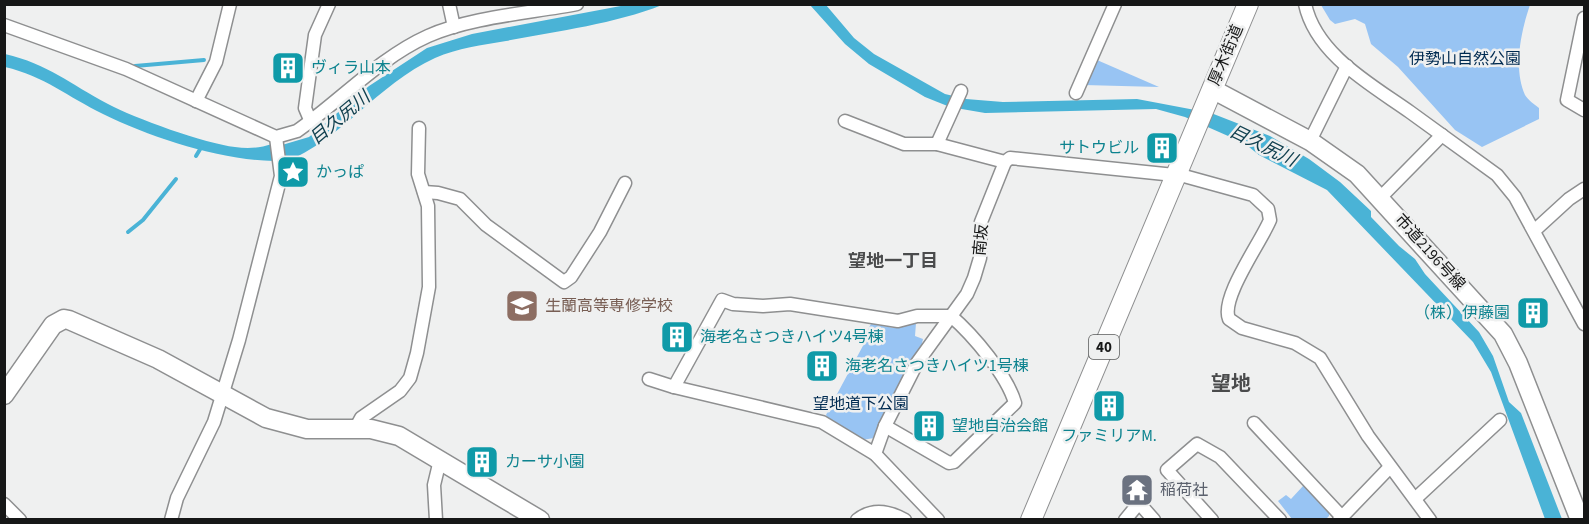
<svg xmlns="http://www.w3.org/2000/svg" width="1589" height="524" font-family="'Source Sans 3','Noto Sans JP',sans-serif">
<rect width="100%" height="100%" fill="#eff0f0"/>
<g fill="#98c4f3">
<path d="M1321,5H1530C1521,31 1513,68 1525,95C1528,100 1534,104 1539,108V119L1482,147L1455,130L1398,67L1371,44L1365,24L1355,19L1335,24L1330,20Z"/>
<polygon points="1097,60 1159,87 1084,85"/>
<polygon points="916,323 915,336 923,339 921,348 874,438 862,440 829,420 826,415 829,409 865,342 867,331 871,324 894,328"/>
<polygon points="1303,486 1308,486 1329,509 1329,516 1326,519 1292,519 1278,501 1286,495 1291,499"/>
</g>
<g fill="#4ab3d6">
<path d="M626,5H662C614,24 558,31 506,41C482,45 458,48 435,58C378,84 340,141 285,162L282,145L309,137L369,86L427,48L472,34Z"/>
<polygon points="810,5 826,5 854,38 874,54 945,94 966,99 1003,102 1137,99 1211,113 1270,136 1309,159 1340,182 1371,211 1371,217 1399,246 1415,259 1425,274 1479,332 1493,356 1509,402 1521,413 1562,519 1545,519 1491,372 1473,342 1327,190 1259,155 1244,143 1185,117 1156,109 985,113 950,107 925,97 869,64 845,44"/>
<path d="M5,54C48,64 70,84 108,104C134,118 206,144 235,147C248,149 260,148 272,144L274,161C220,160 152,138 103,114C68,97 44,76 5,67Z"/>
</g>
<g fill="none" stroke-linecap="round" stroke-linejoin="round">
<g stroke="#4ab3d6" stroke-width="4">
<polyline points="135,66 204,60"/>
<polyline points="196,156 202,146"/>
<polyline points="128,232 143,220 176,179"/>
</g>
<defs>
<g id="street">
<polyline points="449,4 454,27"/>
<path d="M1305,4C1316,55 1372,85 1410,112C1439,133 1468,154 1497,175L1515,197L1584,324"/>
<polyline points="1584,18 1567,100 1584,110"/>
<path d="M4,25L126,69L276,137L297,131C340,101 379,58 428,36C471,17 530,13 577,4"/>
<polyline points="1076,93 1115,4"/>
<polyline points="196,101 216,62 230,4"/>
<path d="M845,121L904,144H937L1005,162L1010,158L1184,176L1253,195L1268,209L1270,220C1261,242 1220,298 1229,319L1242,328L1295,343L1320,358L1368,436L1430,520"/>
<polyline points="311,122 305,108 315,35 329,4"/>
<polyline points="1310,141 1347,66"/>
<polyline points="937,144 961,91"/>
<polyline points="424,192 438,193 460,199 486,225 564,282 571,277 600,232 625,183"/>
<polyline points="1380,198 1442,135"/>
<polyline points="1534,231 1569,199 1584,189"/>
<polyline points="649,379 674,387"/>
<polyline points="1254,423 1342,517"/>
<path d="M885,426L949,463L954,462L1015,403C1007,375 973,335 951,316H917L898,321L790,304L763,306L733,304L722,300L674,387L822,422L875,454L938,520"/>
<polyline points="355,429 361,418 400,391 410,378 417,353 429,287 428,206 418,174 419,128"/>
<polyline points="875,454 885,426 917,363 967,294 974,278 980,258 981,222 1005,162"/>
<polyline points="1415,499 1500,420"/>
<polyline points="4,504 20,520"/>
<polyline points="171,520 177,498 214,422 239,340 281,176 276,137"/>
<polyline points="436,520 434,485 440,460"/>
<path d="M857,520C872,508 889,511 905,520"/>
<polyline points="1125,520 1139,503 1154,520"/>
<polyline points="1212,520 1167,470 1197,444 1220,457 1280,520"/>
<polyline points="1339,520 1390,467"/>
</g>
<g id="secondary">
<polyline points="1212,89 1310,141 1357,174 1503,334 1518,363 1580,520"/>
<polyline points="4,395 53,325 64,319 69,320 158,359 266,418 307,429 371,429 399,436 540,520"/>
</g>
<polyline id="primary" points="1031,520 1248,4"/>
</defs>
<use href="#street" stroke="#8e8f90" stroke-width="15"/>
<use href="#secondary" stroke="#8e8f90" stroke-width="21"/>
<use href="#primary" stroke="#8e8f90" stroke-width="22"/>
<use href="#street" stroke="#fff" stroke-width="12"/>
<use href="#secondary" stroke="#fff" stroke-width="18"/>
<use href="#primary" stroke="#fff" stroke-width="20"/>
</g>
<defs>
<symbol id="building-square" viewBox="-11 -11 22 22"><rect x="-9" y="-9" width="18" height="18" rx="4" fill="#0f9aa8" stroke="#eff0f0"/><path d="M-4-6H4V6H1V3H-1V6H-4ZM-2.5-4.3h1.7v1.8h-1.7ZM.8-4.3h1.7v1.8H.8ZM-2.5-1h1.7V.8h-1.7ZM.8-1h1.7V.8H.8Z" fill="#fff"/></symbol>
<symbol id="sight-square" viewBox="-11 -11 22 22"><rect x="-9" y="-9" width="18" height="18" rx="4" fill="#0f9aa8" stroke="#eff0f0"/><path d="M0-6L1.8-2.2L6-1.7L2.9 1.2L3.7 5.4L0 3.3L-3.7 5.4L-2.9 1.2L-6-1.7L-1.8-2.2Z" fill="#fff"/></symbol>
<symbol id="university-square" viewBox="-11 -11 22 22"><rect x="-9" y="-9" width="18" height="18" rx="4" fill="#8d6e63" stroke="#eff0f0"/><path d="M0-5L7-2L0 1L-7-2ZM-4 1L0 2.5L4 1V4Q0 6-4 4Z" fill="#fff"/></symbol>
<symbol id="temple-square" viewBox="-11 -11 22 22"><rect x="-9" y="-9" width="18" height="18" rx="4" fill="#6b7280" stroke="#eff0f0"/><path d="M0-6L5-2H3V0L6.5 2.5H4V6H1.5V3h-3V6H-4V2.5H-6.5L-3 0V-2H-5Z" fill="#fff"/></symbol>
</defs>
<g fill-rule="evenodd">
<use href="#building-square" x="269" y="49" width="38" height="38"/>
<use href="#building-square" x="1143" y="129" width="38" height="38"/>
<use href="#sight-square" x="274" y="153" width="38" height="38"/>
<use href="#university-square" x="503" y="287" width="38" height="38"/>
<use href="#building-square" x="1514" y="294" width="38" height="38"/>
<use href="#building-square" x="658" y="318" width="38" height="38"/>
<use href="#building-square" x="803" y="347" width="38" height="38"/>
<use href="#building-square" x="1090" y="387" width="38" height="38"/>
<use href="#building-square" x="910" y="407" width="38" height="38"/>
<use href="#building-square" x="463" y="443" width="38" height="38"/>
<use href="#temple-square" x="1118" y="471" width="38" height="38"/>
</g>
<g text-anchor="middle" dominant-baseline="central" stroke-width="5" stroke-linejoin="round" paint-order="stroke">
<rect fill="#eff0f0" stroke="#575858" stroke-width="1.5" x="1089" y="335" width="30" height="24" rx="4.5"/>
<g font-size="15" font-weight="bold" fill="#161717">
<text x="1104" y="347">40</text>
</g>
<g font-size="16" fill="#161717" stroke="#eff0f0">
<text transform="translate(1226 55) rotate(-67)">厚木街道</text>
<text transform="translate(981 240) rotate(-85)">南坂</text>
<text transform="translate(1430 252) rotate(48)">市道2196号線</text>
</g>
<g font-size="16" fill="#002b51" stroke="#eff0f0">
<text x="1465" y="59">伊勢山自然公園</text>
<text x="861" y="404">望地道下公園</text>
</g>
<g font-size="16" fill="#0d838f" stroke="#eff0f0" text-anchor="start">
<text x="311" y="68">ヴィラ山本</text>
<text x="1139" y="148" text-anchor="end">サトウビル</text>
<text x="316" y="172">かっぱ</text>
<text x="1510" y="313" text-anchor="end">（株）伊藤園</text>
<text x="700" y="337">海老名さつきハイツ4号棟</text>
<text x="845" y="366">海老名さつきハイツ1号棟</text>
<text x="952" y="426">望地自治会館</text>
<text x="1109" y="436" text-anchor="middle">ファミリアM.</text>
<text x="505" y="462">カーサ小園</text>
</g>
<g font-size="16" fill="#785e54" stroke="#eff0f0" text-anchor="start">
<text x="545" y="306">生蘭高等専修学校</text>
</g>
<g font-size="16" fill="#5b616d" stroke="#eff0f0" text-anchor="start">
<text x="1160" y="490">稲荷社</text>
</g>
<g font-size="18" font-style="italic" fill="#124150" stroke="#eff0f0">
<text transform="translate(340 118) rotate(-40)">目久尻川</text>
<text transform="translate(1263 146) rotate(26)">目久尻川</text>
</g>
<g font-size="18" font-weight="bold" fill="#4a4b4c" stroke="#eff0f0">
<text x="893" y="261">望地一丁目</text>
</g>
<g font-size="20" font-weight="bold" fill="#4a4b4c" stroke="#eff0f0">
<text x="1231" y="384">望地</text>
</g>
</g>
<rect width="1589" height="524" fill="none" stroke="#161717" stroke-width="12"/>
</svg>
